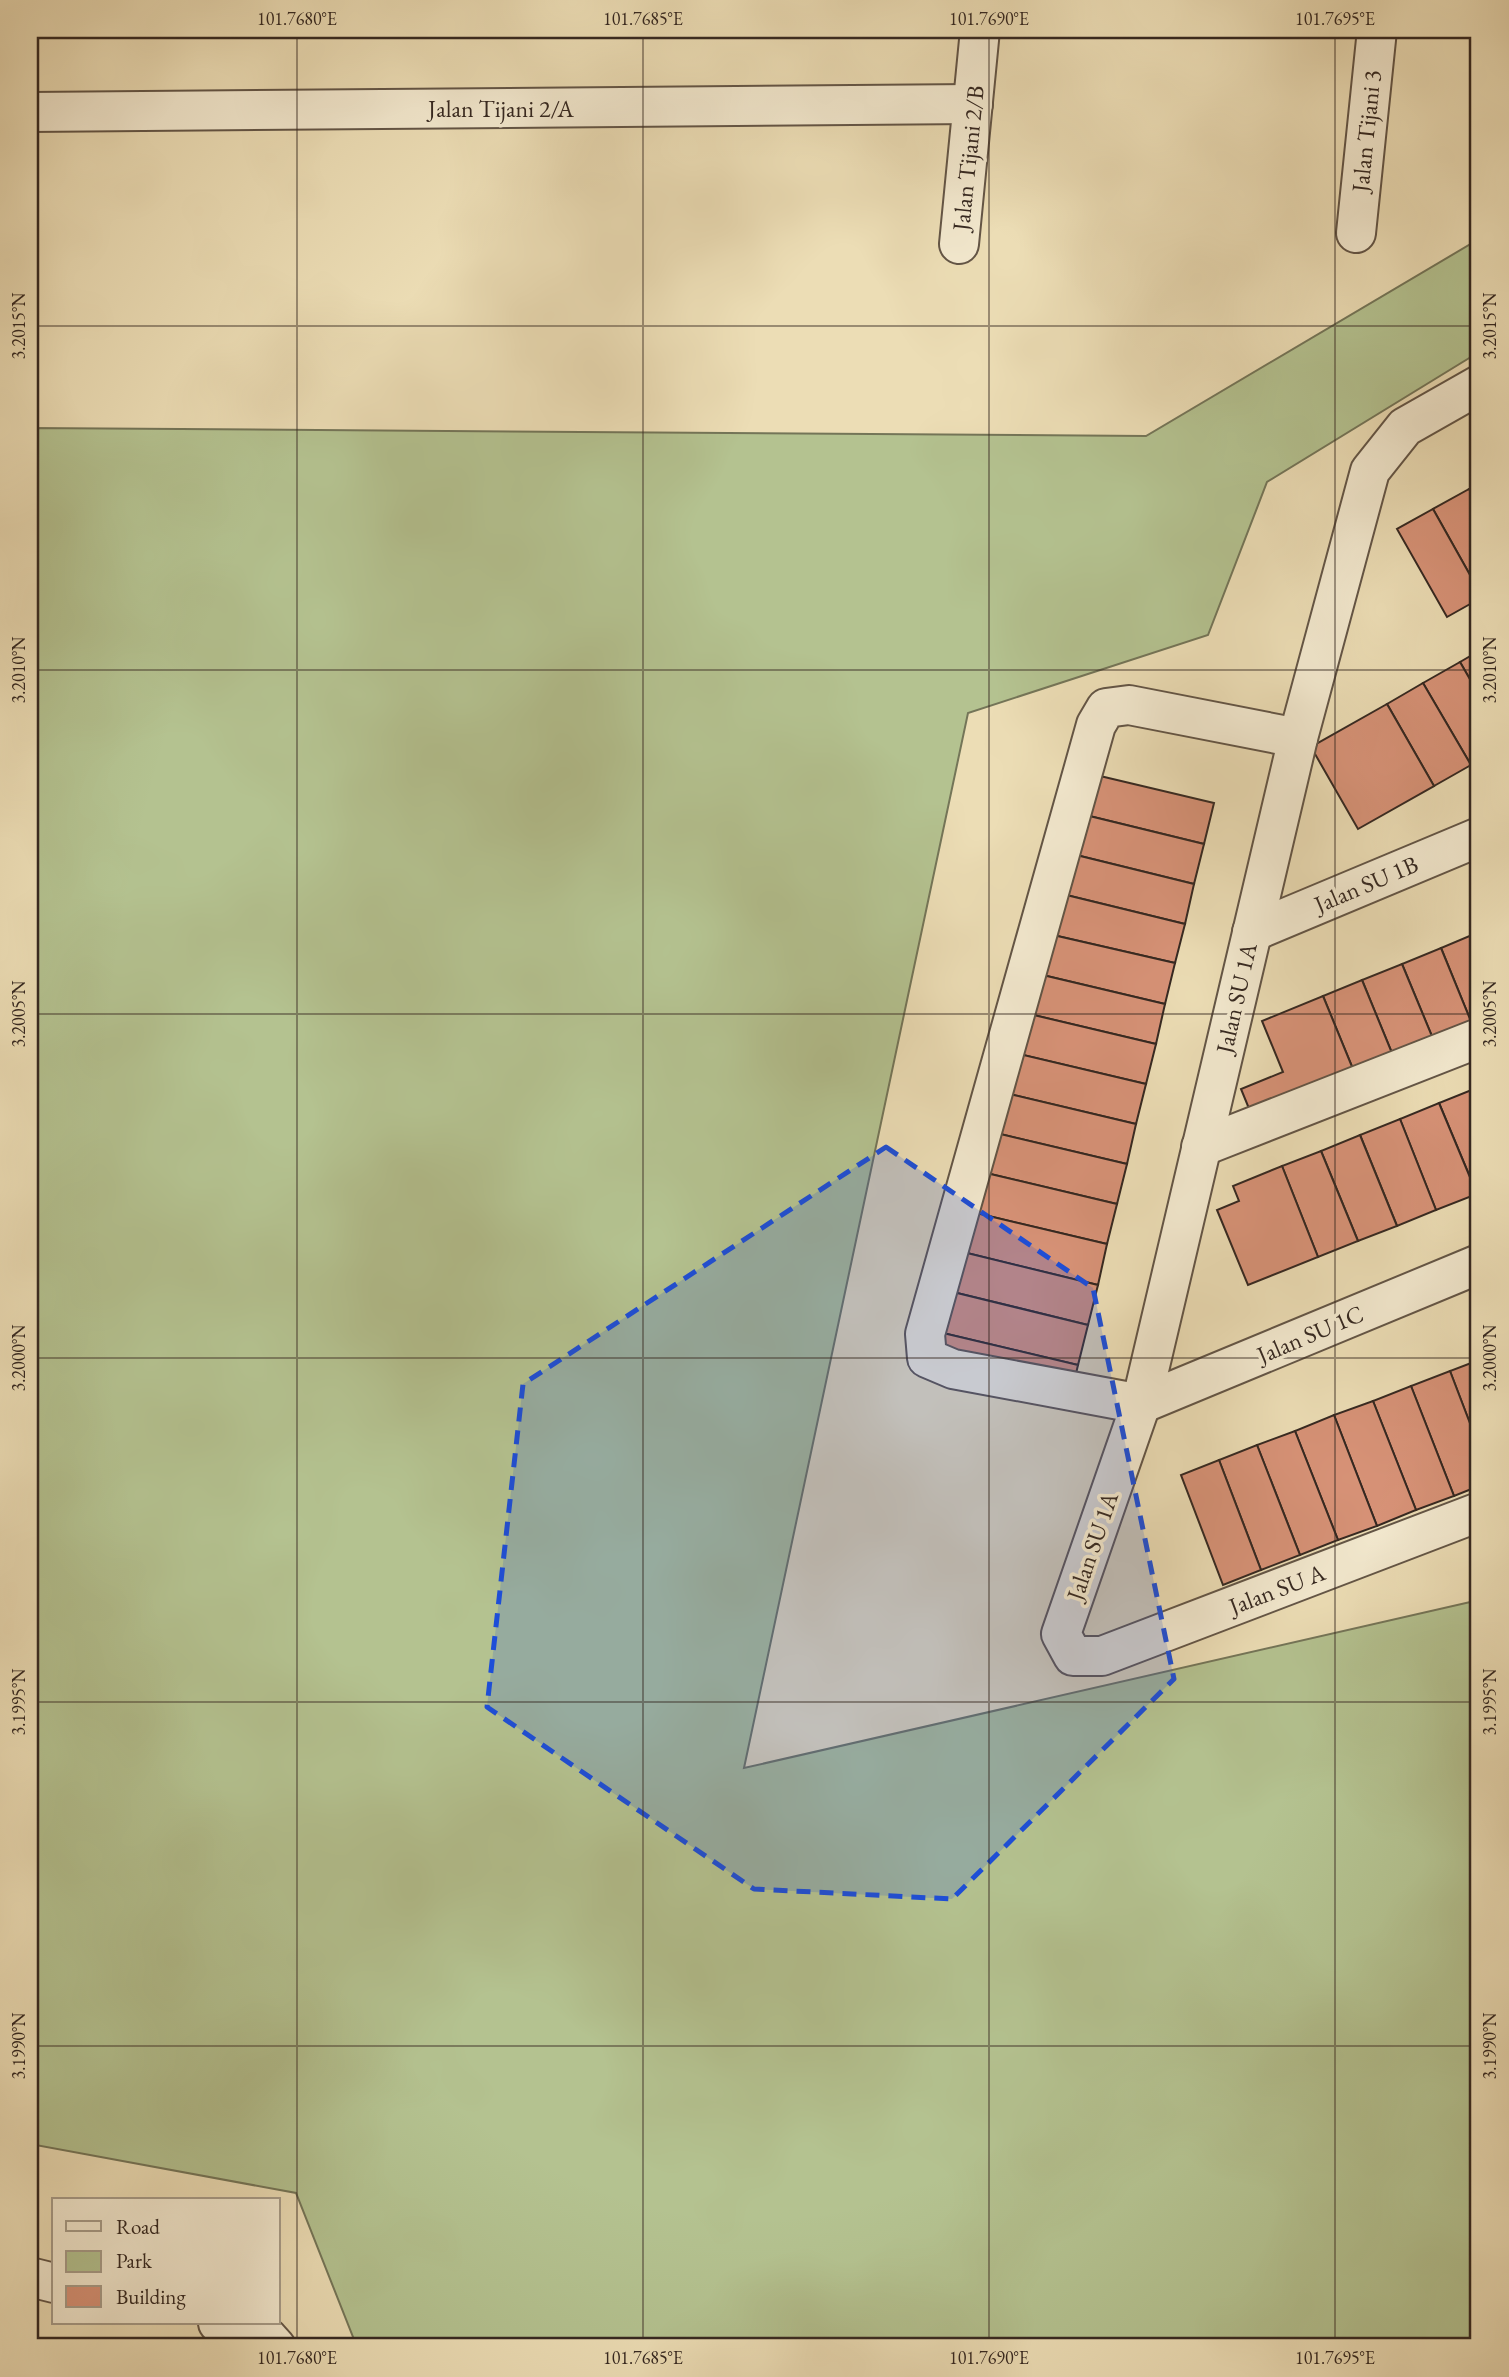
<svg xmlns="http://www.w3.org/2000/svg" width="1509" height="2377" font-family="'EB Garamond',serif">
<rect width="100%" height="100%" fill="#ecddb5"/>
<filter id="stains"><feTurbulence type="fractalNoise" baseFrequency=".00286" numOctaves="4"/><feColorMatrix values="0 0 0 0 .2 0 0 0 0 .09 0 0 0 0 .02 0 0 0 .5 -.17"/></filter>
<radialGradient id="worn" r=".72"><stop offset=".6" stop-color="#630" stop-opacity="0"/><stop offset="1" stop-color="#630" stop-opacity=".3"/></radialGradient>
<polygon fill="#b4c290" stroke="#747558" stroke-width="2" points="1479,239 1479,352 1267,482 1208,635 968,713 744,1768 1479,1600 1479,2347 357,2347 296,2193 30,2144 30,428 1146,436"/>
<g fill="#d79277" stroke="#352821" stroke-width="2">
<polygon points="1479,483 1479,507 1469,489"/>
<polygon points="1469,489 1479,507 1479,591 1433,509"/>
<polygon points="1433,509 1479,591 1479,599 1447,617 1397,529"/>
<polygon points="1479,651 1479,695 1460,662"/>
<polygon points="1460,662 1479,695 1479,760 1471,765 1423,683"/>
<polygon points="1423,683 1471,765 1434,786 1387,704"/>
<polygon points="1387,704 1434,786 1358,829 1311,747"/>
<polygon points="1079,771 1214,803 1204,844 1069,811"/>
<polygon points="1069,811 1204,844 1194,884 1060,851"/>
<polygon points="1060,851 1194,884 1185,924 1050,891"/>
<polygon points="1050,891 1185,924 1175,963 1040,932"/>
<polygon points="1040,932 1175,963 1165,1004 1030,972"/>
<polygon points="1479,932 1479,1041 1441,948"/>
<polygon points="1441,948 1479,1041 1441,1058 1402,964"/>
<polygon points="1402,964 1441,1058 1401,1075 1362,980"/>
<polygon points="1030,972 1165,1004 1156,1044 1021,1012"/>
<polygon points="1362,980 1401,1075 1362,1091 1323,996"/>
<polygon points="1323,996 1362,1091 1259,1133 1241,1089 1283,1072 1262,1021"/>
<polygon points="1021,1012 1156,1044 1146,1084 1011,1052"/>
<polygon points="1011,1052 1146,1084 1136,1124 1001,1092"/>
<polygon points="1479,1087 1479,1193 1477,1194 1439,1103"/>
<polygon points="1001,1092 1136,1124 1127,1164 992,1132"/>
<polygon points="1439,1103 1477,1194 1436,1210 1400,1119"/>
<polygon points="1400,1119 1436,1210 1397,1226 1360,1135"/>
<polygon points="992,1132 1127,1164 1117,1204 982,1172"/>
<polygon points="1360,1135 1397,1226 1358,1241 1321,1151"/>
<polygon points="1321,1151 1358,1241 1318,1257 1282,1166"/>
<polygon points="1282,1166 1318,1257 1248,1285 1217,1210 1239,1201 1233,1186"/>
<polygon points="982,1172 1117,1204 1107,1244 972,1212"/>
<polygon points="972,1212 1107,1244 1098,1285 963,1252"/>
<polygon points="963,1252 1098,1285 1088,1325 953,1292"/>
<polygon points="953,1292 1088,1325 1078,1365 943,1333"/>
<polygon points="943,1333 1078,1365 1069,1404 934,1373"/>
<polygon points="1479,1360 1479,1447 1450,1371"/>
<polygon points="1450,1371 1479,1447 1479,1486 1454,1496 1411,1386"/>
<polygon points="1411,1386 1454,1496 1416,1510 1373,1401"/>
<polygon points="1373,1401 1416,1510 1377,1526 1334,1415"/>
<polygon points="1334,1415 1377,1526 1338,1540 1295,1431"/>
<polygon points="1295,1431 1338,1540 1300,1555 1257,1445"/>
<polygon points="1257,1445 1300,1555 1261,1570 1219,1460"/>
<polygon points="1219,1460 1261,1570 1223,1585 1181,1475"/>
</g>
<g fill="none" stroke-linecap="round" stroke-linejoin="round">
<defs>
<g id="minor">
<polyline points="30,112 973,104"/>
<polyline points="1356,233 1377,30"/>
<polyline points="959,244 980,30"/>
<polyline points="1479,385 1405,427 1370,471 1298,738 1141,1404 1061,1634 1073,1656 1102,1656 1479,1512"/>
<polyline points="1298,738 1129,705 1106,708 1096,725 925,1334 927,1358 953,1369 1141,1404 1479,1264"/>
<polyline points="1252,932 1479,837"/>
<polyline points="1201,1147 1479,1038"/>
<polyline points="30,2277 54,2283"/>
<polyline points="218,2323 267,2337 276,2347"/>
</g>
</defs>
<use href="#minor" stroke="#635546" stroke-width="42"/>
<use href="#minor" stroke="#f3e9cf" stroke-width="38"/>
</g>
<path fill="#1d4ed8" fill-opacity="0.2" stroke="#1d4ed8" stroke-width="5" stroke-dasharray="14 9" stroke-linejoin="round" d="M886,1147L1093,1288L1174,1679L952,1899L754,1889L487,1707L523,1384Z"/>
<path fill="none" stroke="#352821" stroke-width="2" stroke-opacity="0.45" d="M297,30V2347M643,30V2347M989,30V2347M1335,30V2347M30,326H1479M30,670H1479M30,1014H1479M30,1358H1479M30,1702H1479M30,2046H1479"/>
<g text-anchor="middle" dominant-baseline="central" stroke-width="7" stroke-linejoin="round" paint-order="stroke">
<g font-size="24" fill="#352821" stroke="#f3e9cf">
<text x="501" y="108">Jalan Tijani 2/A</text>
<text transform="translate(1366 131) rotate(-84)">Jalan Tijani 3</text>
<text transform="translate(968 158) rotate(-84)">Jalan Tijani 2/B</text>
<text transform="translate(1366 884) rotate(-23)">Jalan SU 1B</text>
<text transform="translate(1236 998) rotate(-77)">Jalan SU 1A</text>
<text transform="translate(1310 1334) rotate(-23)">Jalan SU 1C</text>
<text transform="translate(1092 1546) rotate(-71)">Jalan SU 1A</text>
<text transform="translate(1277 1589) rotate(-21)">Jalan SU A</text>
</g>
</g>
<rect width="1509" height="2377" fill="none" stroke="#ecddb5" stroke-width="77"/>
<rect x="52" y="2198" width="228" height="126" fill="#f3e9cf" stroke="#a79c89" stroke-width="2"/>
<rect x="66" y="2221" width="35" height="10" fill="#f3e9cf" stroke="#a79c89" stroke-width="2"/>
<text x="116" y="2234" font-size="21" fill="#352821">Road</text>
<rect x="66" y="2251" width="35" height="21" fill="#b4c290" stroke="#a79c89" stroke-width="2"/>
<text x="116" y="2268" font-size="21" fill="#352821">Park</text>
<rect x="66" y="2286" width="35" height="21" fill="#d79277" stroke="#a79c89" stroke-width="2"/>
<text x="116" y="2304" font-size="21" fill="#352821">Building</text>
<rect x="38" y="38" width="1432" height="2300" fill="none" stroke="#352821" stroke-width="2.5"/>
<g font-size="18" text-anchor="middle" fill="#352821">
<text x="297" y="25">101.7680°E</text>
<text x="643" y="25">101.7685°E</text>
<text x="989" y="25">101.7690°E</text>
<text x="1335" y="25">101.7695°E</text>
<text transform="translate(19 326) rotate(-90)" y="6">3.2015°N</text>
<text transform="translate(1490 326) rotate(-90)" y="6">3.2015°N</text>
<text transform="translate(19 670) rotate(-90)" y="6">3.2010°N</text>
<text transform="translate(1490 670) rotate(-90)" y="6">3.2010°N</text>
<text transform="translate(19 1014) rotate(-90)" y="6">3.2005°N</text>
<text transform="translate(1490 1014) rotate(-90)" y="6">3.2005°N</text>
<text transform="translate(19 1358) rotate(-90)" y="6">3.2000°N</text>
<text transform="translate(1490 1358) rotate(-90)" y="6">3.2000°N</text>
<text transform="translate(19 1702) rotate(-90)" y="6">3.1995°N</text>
<text transform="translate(1490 1702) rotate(-90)" y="6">3.1995°N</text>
<text transform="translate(19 2046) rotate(-90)" y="6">3.1990°N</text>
<text transform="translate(1490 2046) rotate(-90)" y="6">3.1990°N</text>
<text x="297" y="2364">101.7680°E</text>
<text x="643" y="2364">101.7685°E</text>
<text x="989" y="2364">101.7690°E</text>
<text x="1335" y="2364">101.7695°E</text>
</g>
<rect width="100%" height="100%" filter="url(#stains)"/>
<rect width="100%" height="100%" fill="url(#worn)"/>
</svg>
